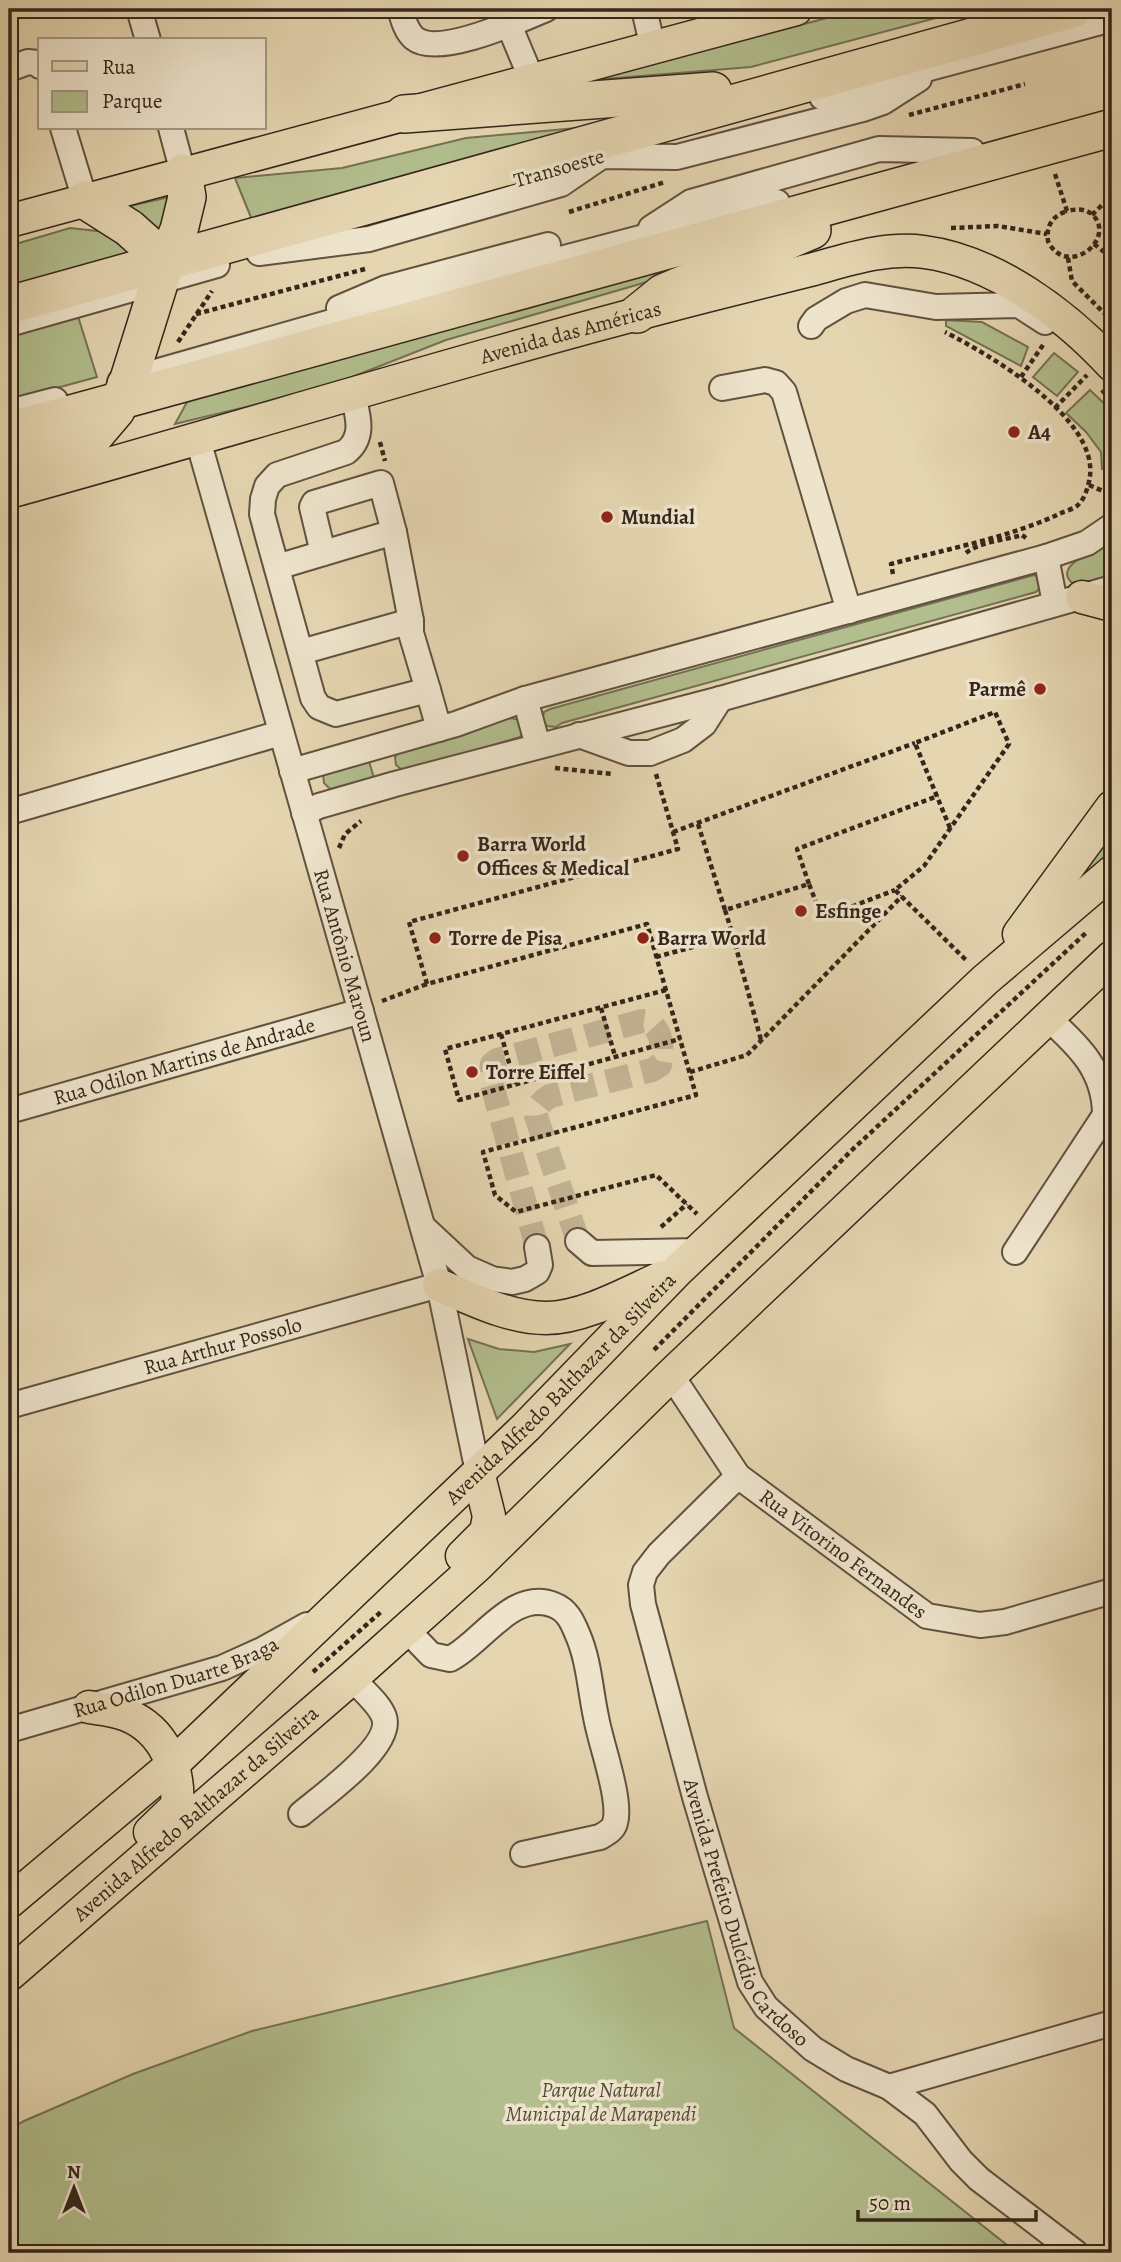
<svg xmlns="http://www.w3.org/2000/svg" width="1121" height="2262" font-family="Alegreya,serif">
<rect width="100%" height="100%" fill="#e5d6b1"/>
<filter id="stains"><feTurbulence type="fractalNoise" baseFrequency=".00286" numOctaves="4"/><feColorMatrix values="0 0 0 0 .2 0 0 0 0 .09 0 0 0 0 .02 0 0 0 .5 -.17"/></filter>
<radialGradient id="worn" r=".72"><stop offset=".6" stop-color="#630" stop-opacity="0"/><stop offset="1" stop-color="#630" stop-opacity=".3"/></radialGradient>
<g fill="#b2be8d" stroke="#747254" stroke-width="2">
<polygon points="861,9 970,9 751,67 592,80"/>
<polygon points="620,124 252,220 235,178 342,168 466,138"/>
<polygon points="178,195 159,244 130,206"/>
<polygon points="70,228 115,233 131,254 9,289 9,246"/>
<polygon points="722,252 678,273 446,340 324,388 175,424 193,391"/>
<polygon points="76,310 97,377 9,401 9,329"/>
<polygon points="946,320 982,322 1028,347 1021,366 946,326"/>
<polygon points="1054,353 1078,372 1057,396 1033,377"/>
<polygon points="1090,390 1110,409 1112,415 1112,469 1102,469 1101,452 1086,432 1066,413"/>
<path d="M1112,542V579L1072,583C1052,565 1099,549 1112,542Z"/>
<polygon points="1034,575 1038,577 1041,587 1036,592 562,723 556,727 547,726 542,720 544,712 550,709"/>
<polygon points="511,718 520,720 522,735 520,737 408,770 401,769 396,765 395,757 400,750"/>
<polygon points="368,758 374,778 330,789 324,783 323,774"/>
<polygon points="1108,839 1112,847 1112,853 1091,873 1086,868 1104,842"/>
<polygon points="468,1339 499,1349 534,1352 570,1344 497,1419"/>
<polygon points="707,1921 734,2028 1017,2253 9,2253 9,2130 24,2121 133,2074 252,2031"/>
</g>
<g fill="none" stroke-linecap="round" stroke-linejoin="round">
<path stroke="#c2b393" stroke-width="24" stroke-dasharray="24 12" stroke-linecap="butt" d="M537,1247L490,1078L492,1064L497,1060L642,1021C662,1022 664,1050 660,1065L652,1070L550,1096C541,1102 536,1106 536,1116L578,1241"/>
<defs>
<g id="minor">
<polyline points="139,9 148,40"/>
<path d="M400,9C403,19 406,31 414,38C438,58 520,20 546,9"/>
<polyline points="644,9 653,48"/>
<polyline points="509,25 532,80"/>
<polyline points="9,69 28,62 38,63 40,66"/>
<polyline points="822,97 1112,19"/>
<polyline points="63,128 85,200"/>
<polyline points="171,128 183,173"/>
<polyline points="651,228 691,202 879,149 972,151"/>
<polyline points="259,253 369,239 561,184 602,156 677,157 863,109 883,102 919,79"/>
<polyline points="339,308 386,288 548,245"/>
<polyline points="9,324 217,265"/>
<polyline points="811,326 816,319 846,301 865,295 936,307 1019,305 1045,322"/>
<polyline points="120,382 458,286 777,202"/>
<polyline points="722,388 765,380 776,383 784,392 849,611"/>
<path d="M353,395C358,416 365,437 346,452L277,475L267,486L263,499L262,514L269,540L313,698L319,707L336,714L428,690L439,729"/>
<polyline points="9,412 55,400"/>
<path id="s1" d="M198,440L439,1285L478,1472"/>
<polyline points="323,553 312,507 314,503 381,483 394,532 411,621 411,633 428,690"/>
<polyline points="1046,557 1055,603"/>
<polyline points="277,567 394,532"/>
<polyline points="301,652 411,621"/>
<polyline points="525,699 538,746"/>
<polyline points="579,735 629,753 650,753 683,740 704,724 720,699"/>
<polyline points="292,771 456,724 525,699 1046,557 1087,543 1112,526"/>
<polyline points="9,812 281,733"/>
<polyline points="304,813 319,806 395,784 720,699 1112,588"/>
<path id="s2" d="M9,1111L361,1011"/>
<polyline points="423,1227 467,1268 492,1279 512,1282 525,1279 537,1272 540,1265 537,1247"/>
<polyline points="578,1241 592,1253 700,1251"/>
<path d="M1015,1252L1105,1115C1105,1071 1079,1046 1049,1019"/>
<path id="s3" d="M671,1375L738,1476L927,1616L980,1625L1005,1622L1112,1591"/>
<path id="s4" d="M9,1406L439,1285"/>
<path id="s5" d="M738,1476L659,1554L645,1572L641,1585L643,1604L695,1797L750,1982L766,2007L813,2049L846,2069L889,2087L925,2114L961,2161L979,2179L1076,2253"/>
<path d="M406,1629L431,1655L450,1659C482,1643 513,1588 554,1605C567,1610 572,1621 577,1633C589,1660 590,1689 596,1717C600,1742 622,1800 615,1823C613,1830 607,1833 600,1837L523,1854"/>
<path id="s6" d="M9,1730L222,1668L262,1650L307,1625"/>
<path d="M301,1814C322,1796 394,1746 384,1717C379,1703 361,1689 352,1678"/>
<polyline points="889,2087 1112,2023"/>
</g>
<g id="major">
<polyline points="9,221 796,9"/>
<path id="s7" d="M9,492C241,428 472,356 706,296C742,287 778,278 814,269C850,259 886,247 924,252C994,261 1065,314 1112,365"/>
<polyline points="1082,597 1112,605"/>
<polyline points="1019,934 1112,807"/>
<path d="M439,1285C472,1299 509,1318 546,1318C584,1318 629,1292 663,1277"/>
<polyline points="462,1556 486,1532 489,1516 478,1472"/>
<path d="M89,1707C102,1709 115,1710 127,1715C164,1730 180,1769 177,1806L150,1832"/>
<path id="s8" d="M9,1902L173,1764L526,1427L677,1271L985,980L1112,872"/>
<path id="s9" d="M9,1975L352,1678L477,1566L671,1375L1112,957"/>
</g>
<g id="highway">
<polyline points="404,114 713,91"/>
<polyline points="85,200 129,228 166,261"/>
<polyline points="9,305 1073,9"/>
<polyline points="637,314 663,293 812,230"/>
<polyline points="9,431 1112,128"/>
<polyline points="9,466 88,443 116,410 129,379 166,261 179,230 187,197 183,173"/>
</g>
</defs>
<use href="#minor" stroke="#615240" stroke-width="28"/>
<use href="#major" stroke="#35261b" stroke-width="35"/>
<use href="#highway" stroke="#35261b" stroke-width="40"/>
<g stroke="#35261b" stroke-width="4.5" stroke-dasharray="5 3.5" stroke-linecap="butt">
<polyline points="909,115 1025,84"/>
<path d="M1055,174L1067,211C1076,209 1085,208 1093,215C1117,240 1066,279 1048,241C1046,226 1052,216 1067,211"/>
<polyline points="569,212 665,182"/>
<polyline points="1092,215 1112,195"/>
<polyline points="951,228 998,226 1047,234"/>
<polyline points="1094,244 1112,258"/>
<polyline points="1068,258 1072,281 1112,321"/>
<polyline points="196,314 365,269"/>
<polyline points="178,342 212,291"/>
<polyline points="1021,377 1043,345"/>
<polyline points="1102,390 1112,402"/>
<polyline points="1055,408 1087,375"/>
<polyline points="380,442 385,461"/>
<polyline points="1089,485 1112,495"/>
<path d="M966,553C979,542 1005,540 1022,535L1026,538"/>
<path d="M893,574L891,564C943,550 1011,537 1059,514C1065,511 1074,509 1078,505C1085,499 1089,484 1090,476C1097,417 990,355 945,332"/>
<polyline points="555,768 612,774"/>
<polyline points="656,774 678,849 409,922 427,984 647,924 696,1095 483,1152 495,1195 516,1212 656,1175 697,1214"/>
<polyline points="698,824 725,910 809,884 822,918 895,890"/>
<polyline points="950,828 915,743 995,712 1009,744 924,866 895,890 967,961"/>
<polyline points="673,832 915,743"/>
<polyline points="339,848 345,834 361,821"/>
<polyline points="809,884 797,849 938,796"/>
<polyline points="733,936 761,1040"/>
<polyline points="656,957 733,936 725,910"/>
<polyline points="666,990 445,1049 459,1100 680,1039"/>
<polyline points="382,1001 427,984"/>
<polyline points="601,1008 615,1056"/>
<polyline points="501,1034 515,1084"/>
<polyline points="690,1072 747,1055 902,896"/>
<polyline points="661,1227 687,1204"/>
<polyline points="654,1350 853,1149 1088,931"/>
<polyline points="313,1672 382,1611"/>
</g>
<use href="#minor" stroke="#eee4cc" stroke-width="24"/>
<use href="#major" stroke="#e5d6b1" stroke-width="32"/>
<use href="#highway" stroke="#e5d6b1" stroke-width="37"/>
</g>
<g fill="#8f2418" stroke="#eee4cc" stroke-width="2.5">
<circle cx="1014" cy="432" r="7"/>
<circle cx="607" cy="517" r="7"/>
<circle cx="1040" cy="689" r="7"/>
<circle cx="463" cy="856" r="7"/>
<circle cx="801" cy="911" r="7"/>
<circle cx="435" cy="938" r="7"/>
<circle cx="643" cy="938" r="7"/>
<circle cx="472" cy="1072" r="7"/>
</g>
<g text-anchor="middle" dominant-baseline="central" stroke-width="7" stroke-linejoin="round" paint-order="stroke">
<g font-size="21" fill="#35261b" stroke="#eee4cc">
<text transform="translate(559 168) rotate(-16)">Transoeste</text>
<text stroke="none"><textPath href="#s7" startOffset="584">Avenida das Américas</textPath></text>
<text stroke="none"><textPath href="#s1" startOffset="536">Rua Antônio Maroun</textPath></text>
<text stroke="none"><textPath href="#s2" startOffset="182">Rua Odilon Martins de Andrade</textPath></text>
<text stroke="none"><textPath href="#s4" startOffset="222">Rua Arthur Possolo</textPath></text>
<text stroke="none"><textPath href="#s8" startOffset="754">Avenida Alfredo Balthazar da Silveira</textPath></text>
<text stroke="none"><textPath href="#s3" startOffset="252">Rua Vitorino Fernandes</textPath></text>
<text stroke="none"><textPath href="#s6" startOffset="175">Rua Odilon Duarte Braga</textPath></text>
<text stroke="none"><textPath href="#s9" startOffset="247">Avenida Alfredo Balthazar da Silveira</textPath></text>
<text stroke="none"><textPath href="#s5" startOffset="495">Avenida Prefeito Dulcídio Cardoso</textPath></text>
</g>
<g font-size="21" font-weight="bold" fill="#35261b" stroke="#eee4cc" text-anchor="start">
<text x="1028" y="432">A4</text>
<text x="621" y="517">Mundial</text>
<text x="1026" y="689" text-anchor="end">Parmê</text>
<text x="477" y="844">Barra World<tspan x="477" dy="24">Offices &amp; Medical</tspan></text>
<text x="815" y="911">Esfinge</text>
<text x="449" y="938">Torre de Pisa</text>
<text x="657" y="938">Barra World</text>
<text x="486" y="1072">Torre Eiffel</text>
</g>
<g font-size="21" font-style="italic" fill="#544c38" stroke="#eee4cc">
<text x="601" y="2090">Parque Natural<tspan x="601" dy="24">Municipal de Marapendi</tspan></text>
</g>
</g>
<rect width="1121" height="2262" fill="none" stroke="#e5d6b1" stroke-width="35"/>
<rect x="10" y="10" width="1100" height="2241" fill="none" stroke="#35261b" stroke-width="3.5"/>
<rect x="18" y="18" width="1086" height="2227" fill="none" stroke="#35261b" stroke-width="2"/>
<rect x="38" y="38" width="228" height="91" fill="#eee4cc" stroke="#a49885" stroke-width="2"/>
<rect x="52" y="61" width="35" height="10" fill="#e5d6b1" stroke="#a49885" stroke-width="2"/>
<text x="102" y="74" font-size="21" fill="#35261b">Rua</text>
<rect x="52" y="91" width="35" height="21" fill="#b2be8d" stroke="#a49885" stroke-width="2"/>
<text x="102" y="108" font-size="21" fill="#35261b">Parque</text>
<g transform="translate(74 2188)" stroke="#eee4cc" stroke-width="5" paint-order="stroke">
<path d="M0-5L12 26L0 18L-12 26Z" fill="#35261b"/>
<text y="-10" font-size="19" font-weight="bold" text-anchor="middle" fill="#35261b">N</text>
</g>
<path d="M858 2210v10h178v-10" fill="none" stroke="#35261b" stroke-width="3.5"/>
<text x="869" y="2210" font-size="21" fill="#35261b" stroke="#eee4cc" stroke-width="5" paint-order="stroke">50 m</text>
<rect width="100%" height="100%" filter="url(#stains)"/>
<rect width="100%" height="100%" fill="url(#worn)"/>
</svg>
